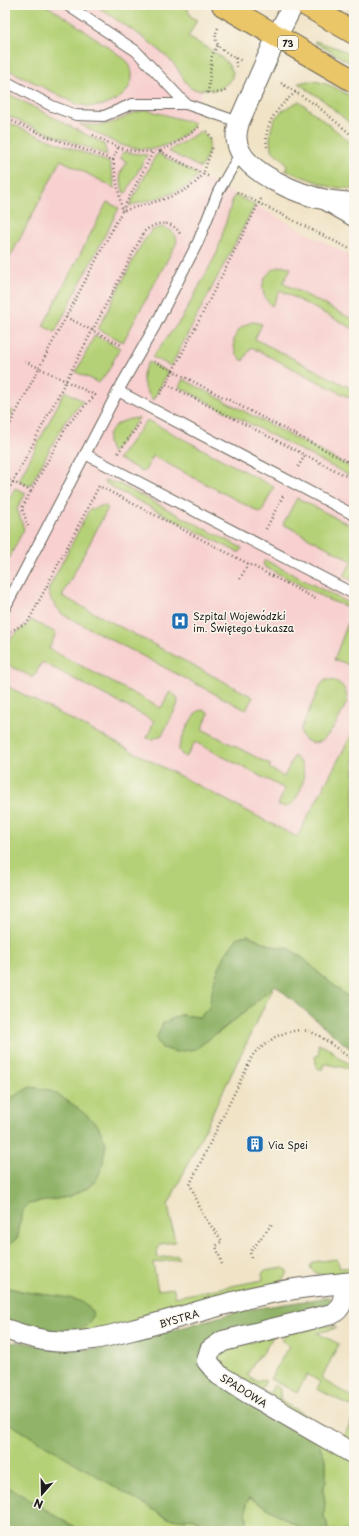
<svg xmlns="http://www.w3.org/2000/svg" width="359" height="1536" font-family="'Playpen Sans',sans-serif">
<rect width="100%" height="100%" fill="#fbf7ec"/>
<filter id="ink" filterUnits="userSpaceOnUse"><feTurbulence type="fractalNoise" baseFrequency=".025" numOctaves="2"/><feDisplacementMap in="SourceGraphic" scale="8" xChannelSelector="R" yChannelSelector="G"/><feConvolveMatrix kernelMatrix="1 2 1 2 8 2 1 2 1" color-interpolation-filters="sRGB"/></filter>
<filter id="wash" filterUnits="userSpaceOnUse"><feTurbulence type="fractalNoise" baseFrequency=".012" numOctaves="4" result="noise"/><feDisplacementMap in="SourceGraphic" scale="16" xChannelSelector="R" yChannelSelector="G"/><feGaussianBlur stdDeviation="0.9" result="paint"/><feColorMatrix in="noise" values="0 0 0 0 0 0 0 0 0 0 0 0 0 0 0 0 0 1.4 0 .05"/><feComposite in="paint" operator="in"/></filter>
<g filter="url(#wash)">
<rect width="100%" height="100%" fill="#f0e3c6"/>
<polygon fill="#f7d0cf" points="5,5 186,5 191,17 197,20 188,37 220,56 231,67 233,72 231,80 220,89 214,90 203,89 192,128 205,134 210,143 210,147 198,175 354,258 354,1052 275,985 155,1232 5,1321"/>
<g fill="#b5d177" stroke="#68764a">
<path d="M5,5C18,5 32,3 45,5C50,6 125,58 128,62C141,84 120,104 98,106C91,107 84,106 77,104L5,68Z"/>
<path d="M95,5H186L191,17L197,20L188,37C204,47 225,54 233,72L231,80L220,89L214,90L203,89L202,90L192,89C183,82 180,70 172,62C150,39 120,23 95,5Z"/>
<polygon points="316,41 340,49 354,57 354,65 314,42"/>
<path d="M309,81C326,81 339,90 354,98V127L323,100L298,83Z"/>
<polygon points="5,92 104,144 107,155 30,126 5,114"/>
<path d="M299,101L354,145V189L331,187L290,172L285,170L287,167C286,159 278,157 273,151C267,142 271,122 278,115C283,109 292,105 299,101Z"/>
<path d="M148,110L194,123L192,128L175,141L158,148L150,149L131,148L116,143L79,124C90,125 101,126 111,123C124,119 134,111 148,110Z"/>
<polygon points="5,121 32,133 108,162 110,165 115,188 61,160 5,267 5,154 11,142 5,138"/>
<path d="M201,131C216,141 207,155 201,168L168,151Z"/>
<polygon points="123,152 147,155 126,193 123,192 120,174 127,162 120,158"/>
<path d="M159,154L198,175C189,193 147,200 129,206L156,155Z"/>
<polygon points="235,195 255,205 171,366 152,357 182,318 217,253 233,198"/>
<polygon points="107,202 119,208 55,332 43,326"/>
<path d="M162,227C170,229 177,233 177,242L123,342L98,329L141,245L152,230Z"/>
<path d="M285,266L291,268L283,283L354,320V329L280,290L272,306C255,292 263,267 285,266Z"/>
<path d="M253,322L262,324L255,339L354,390V400L251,347L243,361C227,348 233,326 253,322Z"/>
<polygon points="95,335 120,348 108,371 99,383 76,372"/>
<path d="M149,362L168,372L153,400C143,388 138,376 149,362Z"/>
<polygon points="183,379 354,469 354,478 179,387"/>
<polygon points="65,391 83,401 64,423 30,486 19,480"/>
<polygon points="5,407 13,411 5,427"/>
<path d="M139,418L112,453C99,431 119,419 139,418Z"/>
<polygon points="147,420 274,487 261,513 153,456 144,472 118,459"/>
<polygon points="105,480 119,484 242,548 240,552 237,552 117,490 104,482"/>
<polygon points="15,488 26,493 17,509 24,529 5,566 5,506"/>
<polygon points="297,498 354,527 354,582 344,576 352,561 283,524"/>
<polygon points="104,505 108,508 62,596 253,697 246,710 62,614 51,600 48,590 89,510"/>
<polygon points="265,560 354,606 354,669 343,662 334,660 353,609 329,600 265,567 263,564"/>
<path d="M31,620L56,633L49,649L161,708L169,693L171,692L177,697L178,700L177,706L162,735L153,739L147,738L154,721L42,662L34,676L32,677L12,667L5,661C5,652 7,641 14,635C20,629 27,627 31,620Z"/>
<path d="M325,680C339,679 347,687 347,701C342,714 324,754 306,740C302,737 300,734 301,729L320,686Z"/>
<path d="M5,685L297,837L354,730V1002L320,974L303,958L288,948L272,946L248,935L238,937L213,993L209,1008L200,1017L180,1015L217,1034L241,1015L275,984L168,1205L175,1242L160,1244L157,1252L158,1258L178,1255L179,1259L153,1263L158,1290L174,1288L175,1297L263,1280L262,1274L264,1271L283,1268L287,1270C288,1274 286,1277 283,1281L110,1328L62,1333L80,1329L30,1293L5,1287V1244H11L22,1210L28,1204L68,1197L89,1187L98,1176L103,1163L11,1098L5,1110Z"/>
<path d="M203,710L209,713L202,729L271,765L269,768L284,777L294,756C307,766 305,781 299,793C295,800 293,806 284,807L278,805L285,789L195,742L187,756L185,757C182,755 180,753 179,750C178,744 192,716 197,712C199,710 200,711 203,710Z"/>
<polygon points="318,1044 330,1049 337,1057 354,1066 354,1070 327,1064 323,1065 323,1069 317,1069 315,1056 319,1055"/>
<path d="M336,1259L338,1262L340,1268L354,1267V1273C341,1274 318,1281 310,1267L313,1262Z"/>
<polygon points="322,1324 337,1328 317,1333 339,1344 321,1379 354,1398 354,1408 317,1389 320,1382 307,1374 297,1393 270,1379 289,1346 281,1340 285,1334"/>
<polygon points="274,1335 261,1356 259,1355 247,1375 258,1382 261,1379 266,1381 261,1390 269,1394 274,1385 280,1389 280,1397 282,1402 343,1437 354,1416 354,1449 231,1378 214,1354"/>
<polygon points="6,1420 167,1518 185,1520 192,1518 215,1531 81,1531 5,1485"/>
<polygon points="319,1440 354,1457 354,1531 328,1531 327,1523 324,1517 325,1501 323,1491 326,1480 326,1460 320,1447"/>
<polygon points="250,1498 306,1531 242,1531 247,1522 246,1503"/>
</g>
<g fill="#90b368" stroke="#566842">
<polygon points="248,935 272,946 288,948 303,958 320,974 354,1002 354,1052 275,985 241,1015 196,1049 176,1052 162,1048 156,1039 163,1023 180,1015 200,1017 209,1007 215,977 225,955 238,937"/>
<polygon points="30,1087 50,1090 74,1105 97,1124 106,1143 103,1163 98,1177 89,1187 68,1197 28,1204 22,1210 18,1237 11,1244 5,1244 5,1110 11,1098"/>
<path d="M5,1287C14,1289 23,1292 32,1293C47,1295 77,1296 88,1306C98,1314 90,1326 80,1329C75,1331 67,1332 62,1333C43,1334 23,1326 5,1321Z"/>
<polygon points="330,1297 331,1303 329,1308 203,1353 319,1440 320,1447 326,1460 326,1480 323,1491 325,1501 324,1517 327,1523 328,1531 306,1531 250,1498 246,1503 247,1522 242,1531 215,1531 193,1518 178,1520 167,1518 5,1421 5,1343 22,1342 57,1350 100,1349 132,1342 240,1311"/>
<polygon points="5,1485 81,1531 5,1531"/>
</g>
</g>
<g filter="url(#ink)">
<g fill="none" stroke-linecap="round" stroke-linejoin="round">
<defs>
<g id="lane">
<polyline points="67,5 136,51 186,104"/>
<polyline points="5,81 52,106 76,115 104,116 132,104 186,104 239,122"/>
<polyline points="325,205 354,222"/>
<polyline points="118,391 354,515"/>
<polyline points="85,454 354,594"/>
<polyline points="5,608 118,391 155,326 198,242 218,192 241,152"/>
</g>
<g id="street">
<path d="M293,5L277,36L239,122C237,130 235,137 238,146C246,173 300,195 327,200C335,202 345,202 354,203"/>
<path d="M345,1283C344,1295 344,1308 332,1314L223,1341L210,1350L207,1361L219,1375L248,1393L354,1454"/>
<path d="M5,1329C20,1334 36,1340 52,1341C79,1344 106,1337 132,1330C168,1321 202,1310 237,1301C276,1290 315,1286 354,1282"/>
</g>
<g id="primary">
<polyline points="223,5 354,81"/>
<polyline points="306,5 354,33"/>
</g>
</defs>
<use href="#lane" stroke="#666258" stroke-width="12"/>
<use href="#street" stroke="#666258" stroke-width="22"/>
<use href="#primary" stroke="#666258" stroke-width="24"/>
<g stroke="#666258" stroke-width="2.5" stroke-dasharray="1 3" stroke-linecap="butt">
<path d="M218,28C209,46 228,54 242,61"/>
<polyline points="235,58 237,69"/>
<polyline points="281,83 316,105 354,137"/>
<polyline points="208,93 212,55 218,45"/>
<polyline points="213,93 224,92 227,89"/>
<polyline points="5,118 46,136 113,160 122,211 39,368 25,361"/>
<polyline points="207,131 213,140"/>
<path d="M93,135C117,147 125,152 153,152"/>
<path d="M267,147C263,123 279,106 296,92"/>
<path d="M160,151L203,174C188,197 148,203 122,211L153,152Z"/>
<polyline points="161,151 178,142 199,127"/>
<polyline points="113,160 118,148"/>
<polyline points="208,176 203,174 213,146"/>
<polyline points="237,192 354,251"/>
<polyline points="261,199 173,371 354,465"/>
<polyline points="66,317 123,346"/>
<polyline points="154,362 173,371 166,384"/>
<polyline points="160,394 166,384 354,480"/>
<polyline points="5,434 39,368 95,395 68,424 31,491 5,478"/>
<polyline points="118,453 140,423"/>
<polyline points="298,467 305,455"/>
<path d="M5,497L144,232C155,221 174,219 181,236"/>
<polyline points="28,526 22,508 31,491"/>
<polyline points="266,529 283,496"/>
<polyline points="240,579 249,562"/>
<polyline points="5,642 11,631 28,622 99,486 318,600"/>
<polyline points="251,1258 250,1252 272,1224"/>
<polyline points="222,1264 216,1246 222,1241 203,1215 190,1184 254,1053 275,1037 287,1032 300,1030 309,1031 320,1036 354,1061"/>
</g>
<use href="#lane" stroke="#fff" stroke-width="10"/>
<use href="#street" stroke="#fff" stroke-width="20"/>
<use href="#primary" stroke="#ebc669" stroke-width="22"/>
</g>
</g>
<defs>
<symbol id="hospital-square" viewBox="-11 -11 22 22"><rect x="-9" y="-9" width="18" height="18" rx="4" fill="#1f6fb2" stroke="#fbf7ec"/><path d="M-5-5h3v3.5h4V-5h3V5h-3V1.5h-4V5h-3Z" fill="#fff"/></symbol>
<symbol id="building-square" viewBox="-11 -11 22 22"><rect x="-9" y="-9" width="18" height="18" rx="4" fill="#1f6fb2" stroke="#fbf7ec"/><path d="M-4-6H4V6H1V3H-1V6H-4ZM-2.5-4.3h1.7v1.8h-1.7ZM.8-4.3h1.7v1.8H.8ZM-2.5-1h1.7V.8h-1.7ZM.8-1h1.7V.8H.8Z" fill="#fff"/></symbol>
</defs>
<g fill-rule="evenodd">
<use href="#hospital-square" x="170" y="611" width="20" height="20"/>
<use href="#building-square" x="245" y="1134" width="20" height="20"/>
</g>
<g text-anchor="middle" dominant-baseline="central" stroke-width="3" stroke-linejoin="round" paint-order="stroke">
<rect fill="#fbf7ec" stroke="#5f5e5a" stroke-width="1" x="278" y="36" width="20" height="14" rx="3"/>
<g font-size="9" font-weight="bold" fill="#1c1c1c">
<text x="288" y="43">73</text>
</g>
<g font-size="10" fill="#1c1c1c" stroke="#fbf7ec" text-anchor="start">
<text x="193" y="615">Szpital Wojewódzki<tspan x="193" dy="12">im. Świętego Łukasza</tspan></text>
<text x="268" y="1144">Via Spei</text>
</g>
<g font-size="10" fill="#1c1c1c" stroke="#fbf7ec">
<text transform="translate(179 1318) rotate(-16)">BYSTRA</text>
<text transform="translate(244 1390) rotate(32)">SPADOWA</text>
</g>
</g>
<rect width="359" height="1536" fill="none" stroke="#fbf7ec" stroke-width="20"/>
<g transform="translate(42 1494) rotate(200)" stroke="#fbf7ec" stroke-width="3" paint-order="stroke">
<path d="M0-3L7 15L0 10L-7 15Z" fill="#1c1c1c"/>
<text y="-6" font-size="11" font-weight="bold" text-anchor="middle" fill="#1c1c1c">N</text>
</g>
</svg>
